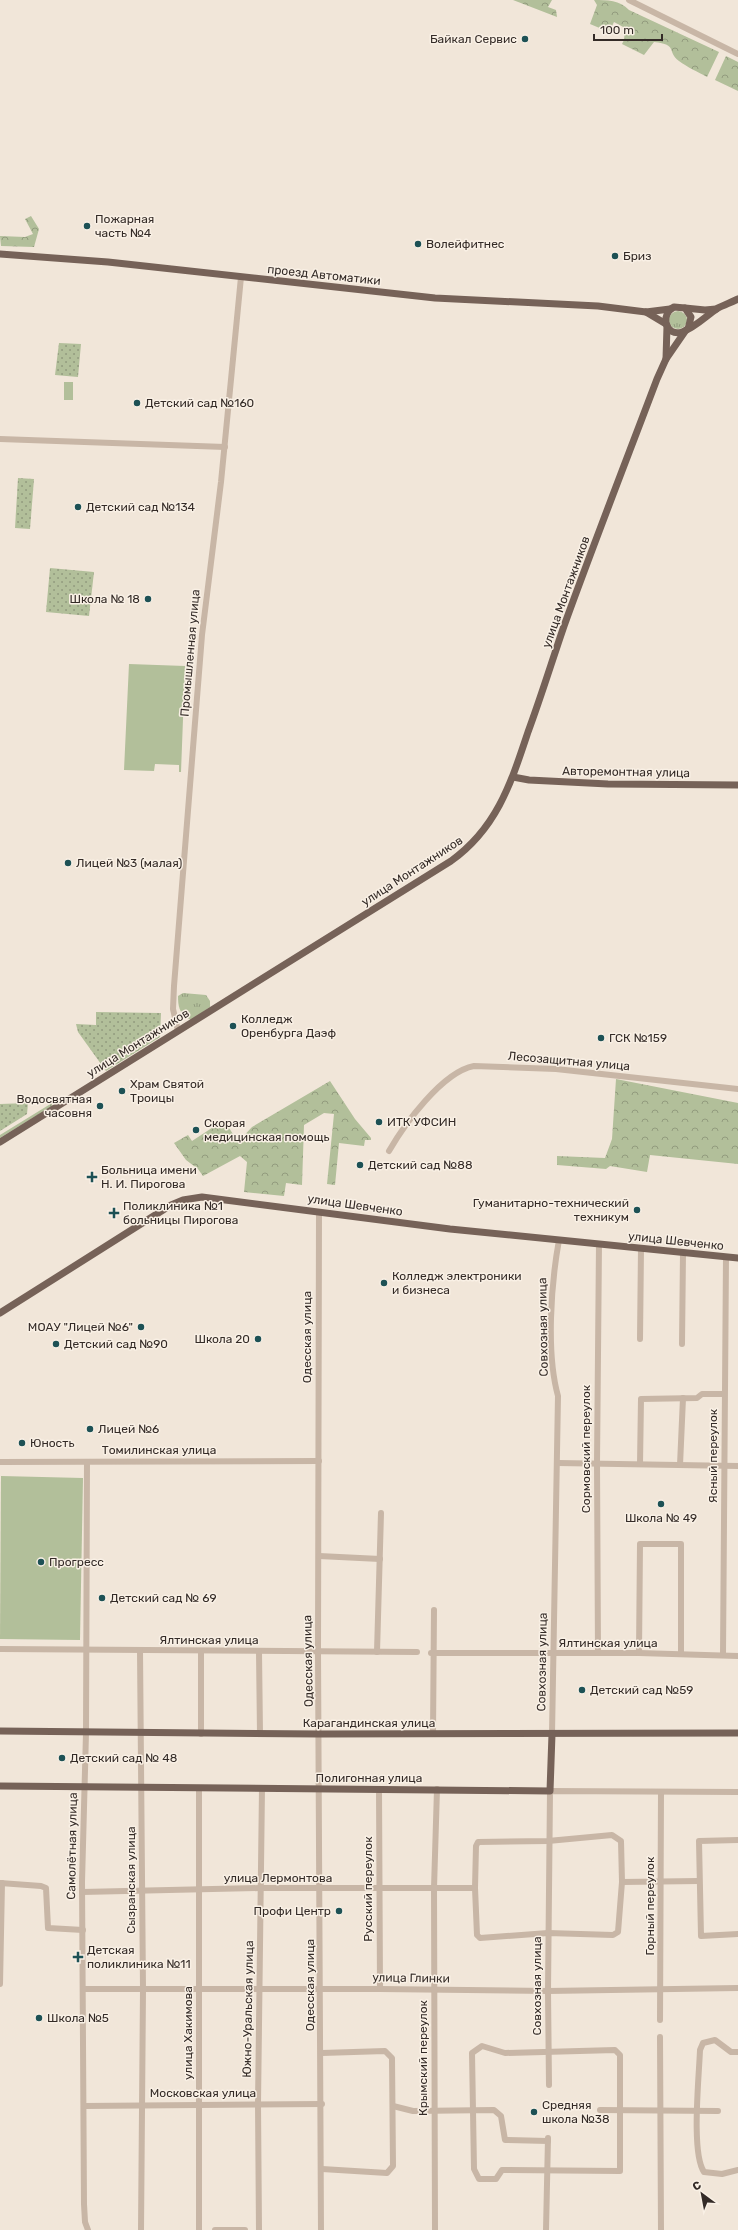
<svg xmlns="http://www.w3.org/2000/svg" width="738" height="2230" font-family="Rubik,sans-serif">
<defs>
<pattern id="grass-tufts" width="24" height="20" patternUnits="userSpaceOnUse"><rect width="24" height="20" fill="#b2bf9a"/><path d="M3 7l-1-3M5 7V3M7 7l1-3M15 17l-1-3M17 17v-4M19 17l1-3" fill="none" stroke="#929b7e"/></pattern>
<pattern id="forest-crowns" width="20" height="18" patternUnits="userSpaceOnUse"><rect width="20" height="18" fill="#b2bf9a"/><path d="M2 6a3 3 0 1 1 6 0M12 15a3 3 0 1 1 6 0" fill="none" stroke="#929b7e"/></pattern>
<pattern id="park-dots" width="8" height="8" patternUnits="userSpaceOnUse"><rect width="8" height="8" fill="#b2bf9a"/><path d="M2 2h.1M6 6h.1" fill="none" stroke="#929b7e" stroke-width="1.8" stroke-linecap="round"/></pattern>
</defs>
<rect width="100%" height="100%" fill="#f1e6d9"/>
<g fill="url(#grass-tufts)">
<circle cx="678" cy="320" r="9"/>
<path d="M183,993L206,995L210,1001V1007L191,1020C180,1015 178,1008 178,996Z"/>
<polygon points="52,1103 52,1106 0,1138 0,1135"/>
</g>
<g fill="url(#forest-crowns)">
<polygon points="513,0 552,0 548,7 556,10 557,17"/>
<path d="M594,0C607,0 620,0 629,10L719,52L707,77C698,72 687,67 679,61C666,51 679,45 654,42L644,55L622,44L624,40L625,28L614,22L609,32L590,24L597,5Z"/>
<polygon points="726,56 738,62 738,91 715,80"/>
<polygon points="31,216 39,229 34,247 1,246 0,236 25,237 33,234 25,219"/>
<polygon points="616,1079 738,1103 738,1164 650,1155 647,1172 610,1166 606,1169 557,1165 557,1156 605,1158 612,1139"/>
<polygon points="330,1081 355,1119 371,1138 371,1140 365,1140 364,1146 339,1143 335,1185 327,1184 334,1114 324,1113 304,1125 302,1185 286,1183 284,1196 244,1192 247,1162 240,1156 203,1176 198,1169 186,1160 174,1143 188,1135 192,1141 224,1120 238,1142 252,1127"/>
</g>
<g fill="url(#park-dots)">
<polygon points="59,343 81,344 78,377 55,375"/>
<polygon points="18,478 34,479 30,529 15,528"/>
<polygon points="50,568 94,572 89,616 46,612"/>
<polygon points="96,1012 161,1013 160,1037 106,1071 78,1032 76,1024 96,1025"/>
<polygon points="28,1103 27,1114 0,1131 0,1104"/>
</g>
<g fill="#b2bf9a">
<rect x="64" y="382" width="9" height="18"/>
<polygon points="129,664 185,666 181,772 179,772 179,765 155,764 154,771 124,770"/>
<polygon points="1,1476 83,1478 80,1640 0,1639"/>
</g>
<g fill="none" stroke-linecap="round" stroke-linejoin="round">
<g stroke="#c8b6a6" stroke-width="6">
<polyline points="629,0 738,54"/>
<polyline points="0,439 225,447"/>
<polyline points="178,1031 173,1009 174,986 202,635 221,482 241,277"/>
<path d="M389,1151C404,1125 442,1072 474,1066L556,1069L738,1089"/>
<polyline points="319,1212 318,1652 321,2230"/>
<polyline points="640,1339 641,1248"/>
<polyline points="682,1344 683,1253"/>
<polyline points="0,1462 319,1461"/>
<polyline points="87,1462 86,1733 82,1882 84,2204 85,2222 88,2230"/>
<polyline points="558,1463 738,1466"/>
<polyline points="640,1464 641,1399 697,1398 702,1394 724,1394"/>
<polyline points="680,1465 683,1398"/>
<polyline points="319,1556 380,1559"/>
<polyline points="0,1649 417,1652"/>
<polyline points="140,1651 143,1989 141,2230"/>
<polyline points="201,1651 201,1734"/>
<polyline points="259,1652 260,1734"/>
<polyline points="377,1652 381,1513"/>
<polyline points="431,1653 639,1653 738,1656"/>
<polyline points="598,1653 597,1463 599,1244"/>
<polyline points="639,1653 640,1544 681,1544 681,1654"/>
<polyline points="723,1655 726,1257"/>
<polyline points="433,1734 434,1610"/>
<path d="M552,1734L558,1396C546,1353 551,1284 559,1240"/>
<polyline points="199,1788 199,2230"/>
<polyline points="379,1789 380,1989"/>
<polygon points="612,1835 621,1841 622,1882 618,1932 613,1935 548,1933 480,1938 477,1935 475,1888 476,1846 478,1842 548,1841"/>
<polyline points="738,1840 699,1841 701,1936 738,1934"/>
<polyline points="622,1882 699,1881"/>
<polyline points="0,1883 41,1886 46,1888 48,1928 83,1930"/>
<polyline points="82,1892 260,1888 475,1888"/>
<polyline points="0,1984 2,1883"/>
<polyline points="84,1989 380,1989 548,1991 738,1988"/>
<polyline points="660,2020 661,1792"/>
<polyline points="660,2037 661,2230"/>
<polygon points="482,2046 505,2053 615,2050 620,2055 620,2171 502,2170 496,2179 479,2179 474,2169 472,2053"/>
<path d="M738,2052H731L715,2040L703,2043L700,2050C699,2077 691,2153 704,2172L722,2174L738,2170"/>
<polyline points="322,2053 385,2051 392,2058 393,2166 387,2173 322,2169"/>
<polyline points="549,2085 548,1991 550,1791 738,1792"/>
<polyline points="84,2106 322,2104"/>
<polyline points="393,2106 413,2111 494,2110 501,2116 505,2140 548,2141"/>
<polyline points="600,2110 718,2111"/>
<polyline points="215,2230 245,2230"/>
<polyline points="259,2230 258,2104 262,1788"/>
<polyline points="435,2230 434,1888 437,1789"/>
<polyline points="546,2230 548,2138"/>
</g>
<g stroke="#766258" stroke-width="7">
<polyline points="0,254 108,262 435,298 598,306 646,312 670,309"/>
<polyline points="685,308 705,310 716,309"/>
<polyline points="646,312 666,324"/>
<path d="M688,329L691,317L685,308L674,307C660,314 665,337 682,332C695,328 707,315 718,308C724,305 732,302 738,299"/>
<polyline points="666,359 667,326"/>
<polyline points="513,777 529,780 608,784 738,785"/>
<path d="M0,1142L451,861C497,828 511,783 528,732C541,697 552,661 564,626C594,543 626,461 657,379L666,359L686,330"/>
<polyline points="0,1313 171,1205 183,1200 202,1197 450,1229 738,1258"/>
<polyline points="0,1731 320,1734 738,1733"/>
<polyline points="0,1786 550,1791 552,1734"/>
</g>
</g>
<g fill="#1d5155" stroke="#f9f0e5" stroke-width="1.5">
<circle cx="525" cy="39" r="4"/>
<circle cx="87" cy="226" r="4"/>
<circle cx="418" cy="244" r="4"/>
<circle cx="615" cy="256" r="4"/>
<circle cx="137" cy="403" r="4"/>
<circle cx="78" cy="507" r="4"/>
<circle cx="148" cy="599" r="4"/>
<circle cx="68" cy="863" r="4"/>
<circle cx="233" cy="1026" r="4"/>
<circle cx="601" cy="1038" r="4"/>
<circle cx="122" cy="1091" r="4"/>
<circle cx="100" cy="1106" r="4"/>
<circle cx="379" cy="1122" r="4"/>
<circle cx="196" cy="1130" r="4"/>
<circle cx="360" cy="1165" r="4"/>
<path d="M90 1171h4v4h4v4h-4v4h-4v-4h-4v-4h4z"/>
<circle cx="637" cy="1210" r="4"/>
<path d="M112 1207h4v4h4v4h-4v4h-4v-4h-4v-4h4z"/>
<circle cx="384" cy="1283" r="4"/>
<circle cx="141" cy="1327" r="4"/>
<circle cx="258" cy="1339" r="4"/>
<circle cx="56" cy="1344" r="4"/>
<circle cx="90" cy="1429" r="4"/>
<circle cx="22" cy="1443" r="4"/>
<circle cx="661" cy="1504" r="4"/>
<circle cx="41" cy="1562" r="4"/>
<circle cx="102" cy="1598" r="4"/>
<circle cx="582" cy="1690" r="4"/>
<circle cx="62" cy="1758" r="4"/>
<circle cx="339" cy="1911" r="4"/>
<path d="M76 1951h4v4h4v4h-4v4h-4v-4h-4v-4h4z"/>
<circle cx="39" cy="2018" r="4"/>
<circle cx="534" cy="2112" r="4"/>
</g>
<g text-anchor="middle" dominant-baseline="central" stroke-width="3" stroke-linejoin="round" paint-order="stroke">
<g font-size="12" fill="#342b27" stroke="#f9f0e5" text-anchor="start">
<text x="517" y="39" text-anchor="end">Байкал Сервис</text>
<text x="95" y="219">Пожарная<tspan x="95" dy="14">часть №4</tspan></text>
<text x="426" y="244">Волейфитнес</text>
<text x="623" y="256">Бриз</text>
<text x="145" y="403">Детский сад №160</text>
<text x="86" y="507">Детский сад №134</text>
<text x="140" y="599" text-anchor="end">Школа № 18</text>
<text x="76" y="863">Лицей №3 (малая)</text>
<text x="241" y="1019">Колледж<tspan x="241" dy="14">Оренбурга Даэф</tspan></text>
<text x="609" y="1038">ГСК №159</text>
<text x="130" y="1084">Храм Святой<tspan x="130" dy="14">Троицы</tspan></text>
<text x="92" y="1099" text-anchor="end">Водосвятная<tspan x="92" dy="14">часовня</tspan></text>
<text x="387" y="1122">ИТК УФСИН</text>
<text x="204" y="1123">Скорая<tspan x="204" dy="14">медицинская помощь</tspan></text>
<text x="368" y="1165">Детский сад №88</text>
<text x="101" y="1170">Больница имени<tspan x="101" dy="14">Н. И. Пирогова</tspan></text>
<text x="629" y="1203" text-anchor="end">Гуманитарно-технический<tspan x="629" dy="14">техникум</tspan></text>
<text x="123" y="1206">Поликлиника №1<tspan x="123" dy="14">больницы Пирогова</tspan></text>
<text x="392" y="1276">Колледж электроники<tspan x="392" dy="14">и бизнеса</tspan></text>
<text x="133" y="1327" text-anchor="end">МОАУ "Лицей №6"</text>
<text x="250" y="1339" text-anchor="end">Школа 20</text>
<text x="64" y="1344">Детский сад №90</text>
<text x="98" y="1429">Лицей №6</text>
<text x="30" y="1443">Юность</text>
<text x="661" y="1518" text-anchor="middle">Школа № 49</text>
<text x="49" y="1562">Прогресс</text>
<text x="110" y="1598">Детский сад № 69</text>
<text x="590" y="1690">Детский сад №59</text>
<text x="70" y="1758">Детский сад № 48</text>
<text x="331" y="1911" text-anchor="end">Профи Центр</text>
<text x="87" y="1950">Детская<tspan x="87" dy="14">поликлиника №11</tspan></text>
<text x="47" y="2018">Школа №5</text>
<text x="542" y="2105">Средняя<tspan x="542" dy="14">школа №38</tspan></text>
</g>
<g font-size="12" fill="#342b27" stroke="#f9f0e5">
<text transform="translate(324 275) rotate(6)">проезд Автоматики</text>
<text transform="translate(566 592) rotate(-70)">улица Монтажников</text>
<text transform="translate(190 653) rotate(-85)">Промышленная улица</text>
<text transform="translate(626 772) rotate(1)">Авторемонтная улица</text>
<text transform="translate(412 871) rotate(-33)">улица Монтажников</text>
<text transform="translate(138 1043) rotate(-32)">улица Монтажников</text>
<text transform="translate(569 1061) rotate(5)">Лесозащитная улица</text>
<text transform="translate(355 1205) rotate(8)">улица Шевченко</text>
<text transform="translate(676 1241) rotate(6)">улица Шевченко</text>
<text transform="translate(543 1327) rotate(-91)">Совхозная улица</text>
<text transform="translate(307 1337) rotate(-90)">Одесская улица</text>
<text transform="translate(586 1449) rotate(-90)">Сормовский переулок</text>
<text x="159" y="1450">Томилинская улица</text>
<text transform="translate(713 1456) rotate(-90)">Ясный переулок</text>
<text x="209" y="1640">Ялтинская улица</text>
<text x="608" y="1643">Ялтинская улица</text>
<text transform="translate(308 1661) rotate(-91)">Одесская улица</text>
<text transform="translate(542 1662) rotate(-89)">Совхозная улица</text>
<text x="369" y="1723">Карагандинская улица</text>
<text x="369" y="1778">Полигонная улица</text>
<text transform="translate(72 1846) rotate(-89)">Самолётная улица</text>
<text x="278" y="1878">улица Лермонтова</text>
<text transform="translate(131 1880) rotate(-90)">Сызранская улица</text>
<text transform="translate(368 1889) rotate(-90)">Русский переулок</text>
<text transform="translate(650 1906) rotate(-90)">Горный переулок</text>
<text transform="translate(411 1978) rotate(1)">улица Глинки</text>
<text transform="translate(310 1985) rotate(-90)">Одесская улица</text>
<text transform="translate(537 1986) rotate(-90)">Совхозная улица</text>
<text transform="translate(248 2009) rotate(-89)">Южно-Уральская улица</text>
<text transform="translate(188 2033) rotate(-90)">улица Хакимова</text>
<text transform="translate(423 2058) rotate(-90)">Крымский переулок</text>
<text x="203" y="2093">Московская улица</text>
</g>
</g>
<g transform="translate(702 2194) rotate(328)" stroke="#f9f0e5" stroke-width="3" paint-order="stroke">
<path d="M0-3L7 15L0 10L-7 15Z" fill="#342b27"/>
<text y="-6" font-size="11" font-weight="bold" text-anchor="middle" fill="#342b27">С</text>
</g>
<path d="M594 34v6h68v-6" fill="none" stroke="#342b27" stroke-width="2"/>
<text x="600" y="34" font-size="12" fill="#342b27" stroke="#f9f0e5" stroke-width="3" paint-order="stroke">100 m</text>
</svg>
